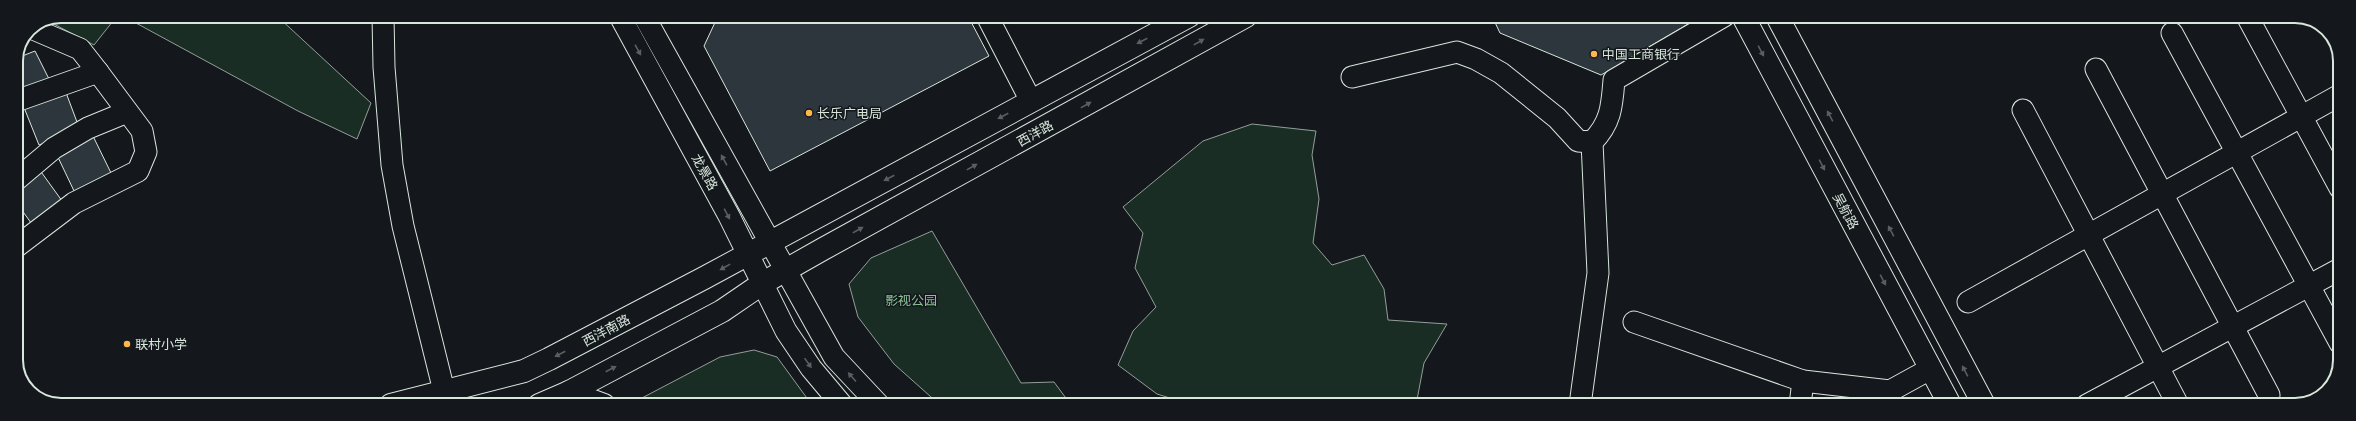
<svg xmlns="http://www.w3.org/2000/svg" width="2356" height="421" font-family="Cabin,'Noto Sans SC',sans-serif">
<rect width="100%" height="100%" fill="#14181c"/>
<g fill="#1a2d24" stroke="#939e99">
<polygon points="61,16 117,16 94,45 48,21"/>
<polygon points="123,16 277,16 371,103 357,139 298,111"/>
<polygon points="1252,124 1316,131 1312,155 1319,199 1313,243 1332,265 1364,255 1384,289 1388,320 1447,324 1424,363 1416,405 1363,405 1348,402 1339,405 1192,405 1157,394 1118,365 1133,331 1156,307 1135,268 1143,233 1123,207 1203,141"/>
<polygon points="932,231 1021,383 1054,382 1071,405 940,405 894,364 858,317 849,284 871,258"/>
<polygon points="754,350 777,357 812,405 649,405 640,399 720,357"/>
</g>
<g fill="#2c363c" stroke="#d8e6dc">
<polygon points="718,16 968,16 989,56 770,171 704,46"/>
<polygon points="1492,16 1686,16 1690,23 1601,75 1500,33"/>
<polygon points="35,51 49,79 16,92 17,58"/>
<polygon points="65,90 80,130 39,145 23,105"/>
<polygon points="92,134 112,175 75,193 55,151"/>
<polygon points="39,169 65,205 34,227 16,202 16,186"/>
</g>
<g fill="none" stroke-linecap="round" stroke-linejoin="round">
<defs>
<g id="minor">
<polyline points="383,16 384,67 392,165 403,226 444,391"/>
<polyline points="620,16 729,216 786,331 811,368 842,405"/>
<polyline points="644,16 834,357 879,405"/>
<polyline points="987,16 1031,101"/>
<polyline points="2247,16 2340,188"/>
<polyline points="2172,33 2340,343"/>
<polyline points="2096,69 2269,395"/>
<path d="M1352,77L1457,52L1476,59L1501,73L1557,118L1578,141L1592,142C1611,123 1612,106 1614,80L1724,16"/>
<polyline points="16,101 98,72"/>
<polyline points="2023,110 2178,405"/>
<polyline points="16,180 54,148 88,128 127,112"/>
<polyline points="16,247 74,203 138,171 146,152 142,131 98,72 80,49 31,28"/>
<polyline points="1968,302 2340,95"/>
<polyline points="1634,322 1803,381 1890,391 1930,369"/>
<polyline points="1580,405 1598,273 1592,142"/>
<polyline points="1800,405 1803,381"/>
<polyline points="2087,405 2340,269"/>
</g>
<g id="major">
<polyline points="1743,16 1950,405"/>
<polyline points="1777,16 1984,405"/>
<polyline points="569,392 604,405"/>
<polyline points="391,405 524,371 549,359 704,278 1189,16"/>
<polyline points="539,405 569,392 722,311 763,283 823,249 1246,16"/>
</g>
</defs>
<use href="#minor" stroke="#d8e6dc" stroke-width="23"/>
<use href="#major" stroke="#d8e6dc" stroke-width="24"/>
<use href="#minor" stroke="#14181c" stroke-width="21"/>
<use href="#major" stroke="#14181c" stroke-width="22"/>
</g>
<defs><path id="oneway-solid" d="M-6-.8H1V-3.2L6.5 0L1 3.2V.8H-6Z"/></defs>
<g fill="#59605f">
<use href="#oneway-solid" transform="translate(1142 41) rotate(152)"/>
<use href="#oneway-solid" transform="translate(1199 42) rotate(-29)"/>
<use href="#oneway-solid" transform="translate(638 50) rotate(61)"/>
<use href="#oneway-solid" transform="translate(1761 51) rotate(62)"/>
<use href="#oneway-solid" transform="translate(1086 105) rotate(-29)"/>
<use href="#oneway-solid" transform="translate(1003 116) rotate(152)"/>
<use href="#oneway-solid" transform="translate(1830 116) rotate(-118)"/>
<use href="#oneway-solid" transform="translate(724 160) rotate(-119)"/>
<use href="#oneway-solid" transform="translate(1822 165) rotate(62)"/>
<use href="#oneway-solid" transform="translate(972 167) rotate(-29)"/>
<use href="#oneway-solid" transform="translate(889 178) rotate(152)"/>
<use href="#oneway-solid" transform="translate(727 214) rotate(62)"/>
<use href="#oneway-solid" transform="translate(858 230) rotate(-29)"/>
<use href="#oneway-solid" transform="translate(1891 231) rotate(-118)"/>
<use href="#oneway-solid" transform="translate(725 267) rotate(151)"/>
<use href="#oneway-solid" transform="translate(1883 280) rotate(62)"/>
<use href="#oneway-solid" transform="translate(560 354) rotate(152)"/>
<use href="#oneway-solid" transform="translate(808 363) rotate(55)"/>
<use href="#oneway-solid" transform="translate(611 369) rotate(-28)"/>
<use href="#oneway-solid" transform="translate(1965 371) rotate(-118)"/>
<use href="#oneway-solid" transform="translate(852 377) rotate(-131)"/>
</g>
<g fill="#ffb74d" stroke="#14181c" stroke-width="1.5">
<circle cx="1594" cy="54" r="4"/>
<circle cx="809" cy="113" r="4"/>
<circle cx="127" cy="344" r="4"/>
</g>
<g text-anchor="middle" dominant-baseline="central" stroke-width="3" stroke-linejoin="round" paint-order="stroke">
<g font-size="13" fill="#d8e6dc" stroke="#14181c" text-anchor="start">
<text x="1602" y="54">中国工商银行</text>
<text x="817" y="113">长乐广电局</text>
<text x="135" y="344">联村小学</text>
</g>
<g font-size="13" fill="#d8e6dc" stroke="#14181c">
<text transform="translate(1035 133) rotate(-29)">西洋路</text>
<text transform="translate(705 172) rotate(61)">龙景路</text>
<text transform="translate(1846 211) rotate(62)">吴航路</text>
<text transform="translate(606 330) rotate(-28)">西洋南路</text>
</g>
<g font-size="13" fill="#8ac095" stroke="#14181c">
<text x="911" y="300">影视公园</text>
</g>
</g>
<path d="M0 0H2356V421H0ZM61 23H2295A38 38 0 0 1 2333 61V360A38 38 0 0 1 2295 398H61A38 38 0 0 1 23 360V61A38 38 0 0 1 61 23Z" fill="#14181c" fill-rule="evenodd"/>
<path fill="none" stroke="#d8e6dc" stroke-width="2" d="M61 23H2295A38 38 0 0 1 2333 61V360A38 38 0 0 1 2295 398H61A38 38 0 0 1 23 360V61A38 38 0 0 1 61 23Z"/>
</svg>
